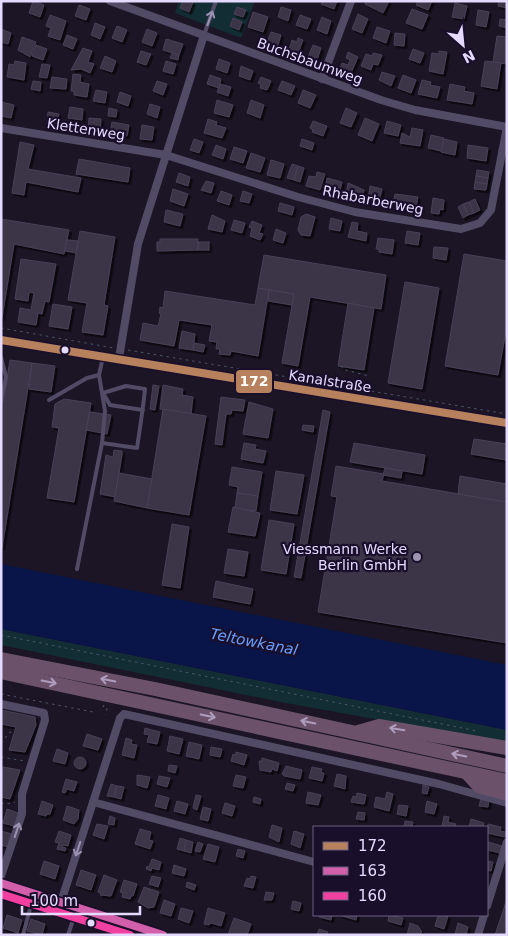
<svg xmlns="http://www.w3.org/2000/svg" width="508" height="936" font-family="'DejaVu Sans',sans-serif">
<defs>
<filter id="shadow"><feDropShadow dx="2.5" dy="2.5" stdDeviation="0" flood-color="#0009"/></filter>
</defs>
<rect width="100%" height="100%" fill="#1b1525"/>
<g fill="#132d34">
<polygon points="179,1 255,1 241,38 175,13"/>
<polygon points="1,629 507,730 507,743 286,703 1,645"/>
</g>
<polygon fill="#091448" points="1,564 507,665 507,730 1,629"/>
<g fill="#3b3446" stroke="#494058" filter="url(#shadow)">
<polygon points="33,1 44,5 40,17 29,13"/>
<polygon points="183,1 193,2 189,12 180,8"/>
<polygon points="322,1 337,1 334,9 321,4"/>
<polygon points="366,1 389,1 383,13 365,4"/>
<polygon points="418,1 432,1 428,10 416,5"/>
<polygon points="499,1 507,1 507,8 498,6"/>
<polygon points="455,3 467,6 464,19 452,17"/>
<polygon points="79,5 90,9 86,20 75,16"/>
<polygon points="237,7 246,10 243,17 234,14"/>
<polygon points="281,7 291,10 288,21 278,17"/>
<polygon points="412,9 428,15 422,29 406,23"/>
<polygon points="478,10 489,12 486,27 476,25"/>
<polygon points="253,12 268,17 263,32 248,27"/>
<polygon points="358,14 368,19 362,33 352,29"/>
<polygon points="50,15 66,21 60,40 48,36 51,28 46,26"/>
<polygon points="300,15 311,19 307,29 296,25"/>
<polygon points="322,17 331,21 327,34 317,30"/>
<polygon points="233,18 242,22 239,30 230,26"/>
<polygon points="500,19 507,20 507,28 499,26"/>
<polygon points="95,23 105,27 100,39 91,35"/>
<polygon points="117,26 127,30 122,42 112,38"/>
<polygon points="377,27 390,31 386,43 373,38"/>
<polygon points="1,29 11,33 8,44 1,42"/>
<polygon points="147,29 157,33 152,46 142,42"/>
<polygon points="271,32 281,35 278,45 267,42"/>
<polygon points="395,33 405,34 404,46 394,45"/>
<polygon points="67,35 77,39 73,49 63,45"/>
<polygon points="497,36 507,37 507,64 493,62"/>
<polygon points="22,37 36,42 30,57 18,50"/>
<polygon points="298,38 303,40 298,53 289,50 292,40 297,42"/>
<polygon points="166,39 183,44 179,55 163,50"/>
<polygon points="36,45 47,49 43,60 32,56"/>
<polygon points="313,45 321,48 317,60 308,57"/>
<polygon points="83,48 92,51 88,62 94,64 90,73 81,69 71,70"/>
<polygon points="413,49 424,53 420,63 409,59"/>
<polygon points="141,51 151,54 146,65 137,62"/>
<polygon points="439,51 447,52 443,74 429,71 432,53 439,54"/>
<polygon points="348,52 358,57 351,73 340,68 342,63 348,65 350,60 346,58"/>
<polygon points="172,53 179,55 178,60 170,58"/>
<polygon points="373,53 382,55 378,65 373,64 371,70 361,66 366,54 372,56"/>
<polygon points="105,56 116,61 112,72 100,68"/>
<polygon points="219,59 230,63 227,73 216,69"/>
<polygon points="15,61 26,63 24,80 7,77 9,64 14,65"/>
<polygon points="166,61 176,64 173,74 163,71"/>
<polygon points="485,61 501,63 497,89 481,86"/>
<polygon points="42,64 50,65 47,78 39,77"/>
<polygon points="241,66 253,71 250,80 239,76"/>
<polygon points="382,72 395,76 391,86 379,80"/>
<polygon points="73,74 81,75 80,82 89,84 87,97 74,95 74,91 71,91"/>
<polygon points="210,75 221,79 219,88 207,84"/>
<polygon points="403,75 416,80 411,93 398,88"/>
<polygon points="52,77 67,79 66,89 50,88"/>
<polygon points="261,77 271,81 267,90 260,88 261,85 258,83"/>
<polygon points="422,80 431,82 430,85 440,87 437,98 418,94"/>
<polygon points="33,81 41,82 40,91 31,89"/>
<polygon points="157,81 167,84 163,95 153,91"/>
<polygon points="282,81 295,86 291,95 278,90"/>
<polygon points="220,84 231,87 228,96 217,92"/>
<polygon points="450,84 465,87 464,91 474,93 472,104 447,100"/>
<polygon points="96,90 107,92 105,103 93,101"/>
<polygon points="303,90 316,95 310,108 298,103"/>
<polygon points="120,92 131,96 128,106 117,102"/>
<polygon points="217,100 233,105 229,117 214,113"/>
<polygon points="251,100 264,105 260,118 247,113"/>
<polygon points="1,102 14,105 11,118 1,116"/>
<polygon points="150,104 160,107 157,118 147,114"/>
<polygon points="70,107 83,109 82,120 68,118"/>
<polygon points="109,108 117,110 116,117 108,116"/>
<polygon points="346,108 357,113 351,127 340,123"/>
<polygon points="48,112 59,114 57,125 47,124"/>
<polygon points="89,118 101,119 100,132 88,131"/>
<polygon points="365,118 379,124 372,141 358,135"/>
<polygon points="208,119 217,122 216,125 226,128 222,138 204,133"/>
<polygon points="313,121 327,126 323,136 312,132 313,130 310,128"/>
<polygon points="387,121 401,125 398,136 384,133"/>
<polygon points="112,122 129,125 127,136 110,133"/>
<polygon points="142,125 154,127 152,140 140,139"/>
<polygon points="412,128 423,130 420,146 400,143 402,133 410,137"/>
<polygon points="431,135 444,138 441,151 428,148"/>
<polygon points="194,139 203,142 199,153 190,150"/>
<polygon points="302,139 314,143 312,150 300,146"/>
<polygon points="444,139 457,142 455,155 441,152"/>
<polygon points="20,142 34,145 28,169 81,178 78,192 26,182 24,195 12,193"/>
<polygon points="216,145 226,149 223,159 212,155"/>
<polygon points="468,145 488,148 486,161 467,158"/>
<polygon points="234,147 247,151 243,163 230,159"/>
<polygon points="251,153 265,158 260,172 246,168"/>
<polygon points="79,159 130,168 128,182 76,174"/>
<polygon points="271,160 284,164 280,178 267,175"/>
<polygon points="292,164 298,166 294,180 287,178"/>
<polygon points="298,166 304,168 300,182 294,180"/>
<polygon points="477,170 489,172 488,178 476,176"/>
<polygon points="317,172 325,174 320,190 306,186 309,176 316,177"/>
<polygon points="179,173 190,177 188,186 176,182"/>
<polygon points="476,176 488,178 487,184 475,182"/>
<polygon points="327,178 342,182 339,195 328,192 330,185 326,184"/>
<polygon points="206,181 214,183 211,193 201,190"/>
<polygon points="475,182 487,184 486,190 474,189"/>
<polygon points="348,183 364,190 362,198 346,195"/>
<polygon points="370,186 382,189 379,202 368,200"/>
<polygon points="173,189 188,194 184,206 170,201"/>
<polygon points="221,191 232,195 229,205 217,201"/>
<polygon points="243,191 252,194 249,203 240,201"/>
<polygon points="395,194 418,197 416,207 393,204"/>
<polygon points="433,198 444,200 443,210 440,209 439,214 431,213"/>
<polygon points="475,199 480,210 474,213 469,202"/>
<polygon points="469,202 474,213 468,215 463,204"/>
<polygon points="280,203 294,207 292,215 278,211"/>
<polygon points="463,204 468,215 463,218 458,207"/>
<polygon points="166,210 183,214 180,226 164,222"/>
<polygon points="306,214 315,217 310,236 301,235 298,230 301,217"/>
<polygon points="212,215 225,221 222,232 208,229"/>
<polygon points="331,218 342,221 340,231 329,229"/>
<polygon points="1,219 69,230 64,254 14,244 2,318"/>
<polygon points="234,220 245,223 242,233 231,230"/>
<polygon points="252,221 262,225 259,233 263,234 260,240 250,236 252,228 249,227"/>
<polygon points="352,222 358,223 357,231 367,233 366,241 348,237"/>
<polygon points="276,229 286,233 283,243 273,240"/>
<polygon points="80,231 115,237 104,305 108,306 103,335 82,332 87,303 68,300"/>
<polygon points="407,231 420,233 418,245 405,243"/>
<polygon points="378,238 394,240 392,254 379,252 379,249 376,249"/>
<polygon points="160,239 198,239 198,250 157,251 157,242 160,242"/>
<polygon points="67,240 78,241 76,253 65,251"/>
<rect x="198" y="242" width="11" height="8"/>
<polygon points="434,247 448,248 446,260 433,258"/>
<polygon points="464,254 507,261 507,325 498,375 445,366"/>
<polygon points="264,255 386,275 381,309 310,297 298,366 282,363 294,294 258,288"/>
<polygon points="21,259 56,264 49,302 45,301 42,314 38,313 36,325 18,322 20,308 31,310 34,293 29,292 28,301 15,299"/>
<polygon points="405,282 439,288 422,389 388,383"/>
<polygon points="258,288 269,290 258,356 231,351 230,355 219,354 220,349 216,349 217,342 209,341 212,325 179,320 174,346 140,340 143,323 158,326 161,314 159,313 160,307 163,308 165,291 255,305"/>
<polygon points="269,290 294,294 292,305 268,301"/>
<polygon points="348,303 374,308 364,370 338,366"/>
<polygon points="53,304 72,307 68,329 49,326"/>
<polygon points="182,331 195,334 193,350 179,348"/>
<polygon points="194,343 205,345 203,352 193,350"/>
<polygon points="10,360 32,363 2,548 1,415"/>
<polygon points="32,363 55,366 51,392 29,389"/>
<polygon points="153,385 159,386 155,410 150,409"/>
<polygon points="163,385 183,389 182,395 193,397 191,414 160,409"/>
<polygon points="221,397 245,400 243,411 232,410 231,414 226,414 222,445 215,444"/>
<polygon points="64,399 91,403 74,502 47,498 59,428 52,427 55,404"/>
<polygon points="249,402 273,409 268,438 243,434"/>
<polygon points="163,409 206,416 189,515 147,508"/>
<polygon points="323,410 330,412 301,578 294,577"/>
<polygon points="90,412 111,415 107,434 86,430"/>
<polygon points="303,425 314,426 313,432 302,430"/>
<polygon points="474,439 507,444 506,460 471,454"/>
<polygon points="244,443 256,445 255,449 266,451 263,463 241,459"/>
<polygon points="354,443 425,455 422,474 350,462"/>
<polygon points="114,450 122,451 122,455 115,497 100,494 106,455 113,457"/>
<polygon points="336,466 384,474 382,481 507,502 507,643 318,612 337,497 331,496"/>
<polygon points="232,467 262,472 258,496 237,493 238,487 229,485"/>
<polygon points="385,468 402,471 401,478 383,475"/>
<polygon points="276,471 304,475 297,514 270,510"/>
<polygon points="119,473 152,479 147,508 114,501"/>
<polygon points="460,476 507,484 507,502 458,494"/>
<polygon points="237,493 258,496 256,511 235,508"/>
<polygon points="233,507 260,513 255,536 228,532"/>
<polygon points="269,520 294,524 286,574 261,570"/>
<polygon points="172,524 189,527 180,588 162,585"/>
<polygon points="228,549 248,552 244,576 224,573"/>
<polygon points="216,581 253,589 250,604 213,597"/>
<polygon points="1,710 35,717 36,725 25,752 9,750 16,727 1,724"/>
<polygon points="145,728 160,732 157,744 147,742 149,735 144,734"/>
<polygon points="87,734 102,739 98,750 83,746"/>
<polygon points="170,736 183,739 179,754 167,751"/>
<polygon points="126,738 132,740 131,744 137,745 134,758 122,755"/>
<polygon points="189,742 202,745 199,759 186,756"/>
<polygon points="211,747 222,749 220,757 210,755"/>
<polygon points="57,749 68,753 65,764 53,761"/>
<polygon points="236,752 247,755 244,765 231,761 233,754 236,755"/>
<circle cx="80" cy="763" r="6"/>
<polygon points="262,758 279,763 277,771 272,769 271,772 260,770 259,761 262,761"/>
<polygon points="169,765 177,766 175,773 168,771"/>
<polygon points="286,766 302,770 300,779 284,776 282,774"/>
<polygon points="3,767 20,770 10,799 1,797"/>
<polygon points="312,767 322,769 321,772 324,773 322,781 309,778"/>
<polygon points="337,774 346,776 345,789 334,786"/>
<polygon points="137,775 150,777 147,788 137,785"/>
<polygon points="236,775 246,777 243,788 233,786"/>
<polygon points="159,776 170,778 167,787 157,784"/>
<polygon points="66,779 77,782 74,791 67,789 65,793 62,792"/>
<polygon points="287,783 295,785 293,791 285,789"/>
<polygon points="111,784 117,786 114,797 107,796"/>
<polygon points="423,785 429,787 427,794 422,793"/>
<polygon points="117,786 124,787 121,799 114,797"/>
<polygon points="308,792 321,795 318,805 306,803"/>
<polygon points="387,792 393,794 389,811 374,807 376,797 385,799"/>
<polygon points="357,793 366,795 364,804 351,802 353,796 356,797"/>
<polygon points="158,795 169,798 166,809 155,806"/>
<polygon points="196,795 201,796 197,810 193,808"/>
<polygon points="254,797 261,799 260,804 253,802"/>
<polygon points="481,798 489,800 488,807 479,806"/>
<polygon points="42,801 53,805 50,814 47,814 46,816 38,814"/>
<polygon points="177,801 188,804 185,814 174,811"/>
<polygon points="427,801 437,804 434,814 425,812"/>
<polygon points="225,803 235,806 232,816 222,813"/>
<polygon points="399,805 408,806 406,816 397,814"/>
<polygon points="67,806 79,810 78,819 74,824 63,820"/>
<polygon points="203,807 211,809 208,821 200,819"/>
<polygon points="7,809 18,813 14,826 3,823"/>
<polygon points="358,812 365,813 364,820 356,819"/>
<polygon points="110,816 115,818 114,825 108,824"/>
<polygon points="444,816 449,817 448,822 456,824 455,827 442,827"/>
<polygon points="471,819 484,823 483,827 469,827"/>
<polygon points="405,821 413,822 412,827 404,827"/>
<polygon points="97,824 108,826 104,839 93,835"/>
<polygon points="488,824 501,827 500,831 506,832 505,837 487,833"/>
<polygon points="272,825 282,828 279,842 269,837"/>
<polygon points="140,829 151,832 149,840 153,841 150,849 135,844"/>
<polygon points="1,831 12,834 8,847 1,845"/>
<polygon points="59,831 71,835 68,846 63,845 62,847 66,848 65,851 57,849 59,843 55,842"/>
<polygon points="294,831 304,834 300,848 291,844"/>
<polygon points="180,838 186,840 184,851 177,849"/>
<polygon points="186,840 193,842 191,853 184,851"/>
<polygon points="198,842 203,844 200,852 195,851"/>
<polygon points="488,842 502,846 500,853 487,850"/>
<polygon points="208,844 219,847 215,862 203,859"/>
<polygon points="238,849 245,851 243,858 236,856"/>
<polygon points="152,859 161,862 159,870 152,868 151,871 146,869 147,866 149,867"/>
<polygon points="44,861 59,866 55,879 40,874"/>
<polygon points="487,861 493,862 491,871 487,870"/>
<polygon points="174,865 186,869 184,876 172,873"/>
<polygon points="81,870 96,875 91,890 76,885"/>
<polygon points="104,875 117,880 111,896 100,895 101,893 98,892"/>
<polygon points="152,876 161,878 158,887 149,884"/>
<polygon points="251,876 256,877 253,888 244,886 247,878 250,879"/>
<polygon points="124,880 137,884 133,896 131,896 130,899 122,897 123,893 120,892"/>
<polygon points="187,882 196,885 194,890 186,887"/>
<polygon points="144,887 159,892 154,907 148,908 138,902"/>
<polygon points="266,892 274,893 272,900 264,900"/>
<polygon points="507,899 507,935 495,935"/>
<polygon points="164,900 175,904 171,916 160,913"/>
<polygon points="293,901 301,903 299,911 291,909"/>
<polygon points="181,908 193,911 189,923 178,919"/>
<polygon points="208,908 225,913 221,926 211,923 209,925 204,924"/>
<polygon points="7,915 22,920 18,933 3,928"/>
<polygon points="320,915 332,915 331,920 319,917"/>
<polygon points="339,915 357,915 356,920"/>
<polygon points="389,915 403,918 401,925 388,921"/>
<polygon points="438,915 448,916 444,929 435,926"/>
<polygon points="234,918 251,924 247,935 228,935"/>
<polygon points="31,919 45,924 42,935 27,931"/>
<polygon points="410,923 418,926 422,932 419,935 407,935"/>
<polygon points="458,923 468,927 466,935 455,934"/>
<polygon points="319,929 328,932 327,935 317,935"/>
</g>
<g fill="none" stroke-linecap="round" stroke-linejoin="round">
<g stroke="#4b5568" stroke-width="1" stroke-dasharray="2.5 4" stroke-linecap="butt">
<polyline points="1,328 114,348"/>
<polyline points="128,350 507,414"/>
<polyline points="342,366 342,369 369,376"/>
<polyline points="1,635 477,731"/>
<polyline points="1,694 93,712"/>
<polyline points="104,705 103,707 107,708 106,715"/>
<polyline points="1,743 10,732 14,733"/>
<polyline points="1,757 25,761"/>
<polyline points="1,803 7,804 15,802"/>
</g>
<g stroke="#514b66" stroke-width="4">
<polyline points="204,35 216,1"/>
<polyline points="1,357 6,377 1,401"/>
<polyline points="49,400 87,378 99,375"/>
<path d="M102,443L137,448C140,428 143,409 145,389L126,386L103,393L110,405L143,410"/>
<polyline points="77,569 102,443 105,411 99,375 103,357"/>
<polyline points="23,935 34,894"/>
<polyline points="68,935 77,908"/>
</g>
<g stroke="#514b66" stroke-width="8">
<polyline points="110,1 381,100 415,110 507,127"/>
<polyline points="322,79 351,1"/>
<polyline points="1,128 166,155 298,197 355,212 461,229 480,223 491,210 507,127"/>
<polyline points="119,358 138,244 204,35"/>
<polyline points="1,704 44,713 45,720 22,794 22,814 1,876"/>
<polyline points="93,802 314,862"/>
<polyline points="61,902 120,718 124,714 439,784 507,803"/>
<polyline points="487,906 507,842"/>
<polyline points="478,935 484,915"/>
</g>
<g stroke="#514b66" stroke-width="9">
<polyline points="1,340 507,423"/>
<polyline points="1,883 164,935"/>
</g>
<g stroke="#6b526a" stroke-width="14">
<polyline points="1,659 155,689 507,766"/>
<polyline points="1,672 507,781"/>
<polyline points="358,732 379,726 507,748"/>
<polyline points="468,774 479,786 507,794"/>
</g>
<defs>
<polyline id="bus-1" points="1,340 507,423"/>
<polyline id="bus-2" points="1,883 163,935"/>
<polyline id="bus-3" points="1,894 130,935"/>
</defs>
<use href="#bus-1" stroke="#190f2b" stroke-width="11"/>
<use href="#bus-2" stroke="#190f2b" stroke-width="11"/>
<use href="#bus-3" stroke="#190f2b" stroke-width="11"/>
<use href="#bus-1" stroke="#b6815c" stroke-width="8"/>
<use href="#bus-2" stroke="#d25fa9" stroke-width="8"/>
<use href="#bus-3" stroke="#f240a1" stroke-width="8"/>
</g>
<defs><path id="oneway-shaft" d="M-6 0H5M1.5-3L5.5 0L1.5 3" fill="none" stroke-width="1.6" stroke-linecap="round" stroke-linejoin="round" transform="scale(1.25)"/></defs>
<g stroke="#9b92b2">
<use href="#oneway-shaft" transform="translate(210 18) rotate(-70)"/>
<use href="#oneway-shaft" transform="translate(17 830) rotate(-72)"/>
<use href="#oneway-shaft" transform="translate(78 849) rotate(108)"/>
</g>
<g stroke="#ae9dbc">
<use href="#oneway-shaft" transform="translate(108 680) rotate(-169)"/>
<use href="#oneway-shaft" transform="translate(49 682) rotate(12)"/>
<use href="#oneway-shaft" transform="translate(208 716) rotate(12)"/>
<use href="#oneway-shaft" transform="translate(308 722) rotate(-168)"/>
<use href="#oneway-shaft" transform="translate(397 729) rotate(-171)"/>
<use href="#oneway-shaft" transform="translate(459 755) rotate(-168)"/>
</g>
<g fill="#e5daff" stroke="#190f2b" stroke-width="2">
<circle cx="65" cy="350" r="4.5"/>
<circle cx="91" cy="923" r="4.5"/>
</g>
<circle fill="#9e95b3" stroke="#190f2b" stroke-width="2" cx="417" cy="557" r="5"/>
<g text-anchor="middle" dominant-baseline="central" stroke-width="4.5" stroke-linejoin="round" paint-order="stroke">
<g font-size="14" fill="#e5daff" stroke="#190f2b">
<text transform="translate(310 61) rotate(20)">Buchsbaumweg</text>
<text transform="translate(86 129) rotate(9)">Klettenweg</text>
<text transform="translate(373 200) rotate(11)">Rhabarberweg</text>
<text transform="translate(330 381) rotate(9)">Kanalstraße</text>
</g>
<g font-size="14" fill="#e5daff" stroke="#190f2b" text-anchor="end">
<text x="407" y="549">Viessmann Werke<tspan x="407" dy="16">Berlin GmbH</tspan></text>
</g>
<g font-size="15" font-style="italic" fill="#689eff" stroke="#190f2b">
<text transform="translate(254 642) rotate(11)">Teltowkanal</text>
</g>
</g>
<rect stroke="#190f2b" stroke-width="2" x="235" y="369" width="38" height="25" rx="5" fill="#b6815c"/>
<g font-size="14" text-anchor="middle" font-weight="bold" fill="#fff">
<text x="254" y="386">172</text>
</g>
<rect width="508" height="936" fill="none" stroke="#e5daff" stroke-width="5"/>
<rect x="313" y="826" width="175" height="90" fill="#190f2b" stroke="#6b6080"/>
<rect x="323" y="842" width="25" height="8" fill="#b6815c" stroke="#6b6080"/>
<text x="358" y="851" font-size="15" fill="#e5daff">172</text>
<rect x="323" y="867" width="25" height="8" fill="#d25fa9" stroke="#6b6080"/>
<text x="358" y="876" font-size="15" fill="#e5daff">163</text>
<rect x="323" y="892" width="25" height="8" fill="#f240a1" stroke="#6b6080"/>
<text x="358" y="901" font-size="15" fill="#e5daff">160</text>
<g transform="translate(463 45) rotate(153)" stroke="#190f2b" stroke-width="4" paint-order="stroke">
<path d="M0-4L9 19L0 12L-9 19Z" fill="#e5daff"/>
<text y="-8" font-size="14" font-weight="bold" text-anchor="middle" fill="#e5daff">N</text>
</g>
<path d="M22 906v8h118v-8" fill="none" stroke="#e5daff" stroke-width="2.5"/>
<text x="30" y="906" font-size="15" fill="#e5daff" stroke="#190f2b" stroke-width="4" paint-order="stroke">100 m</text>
</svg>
